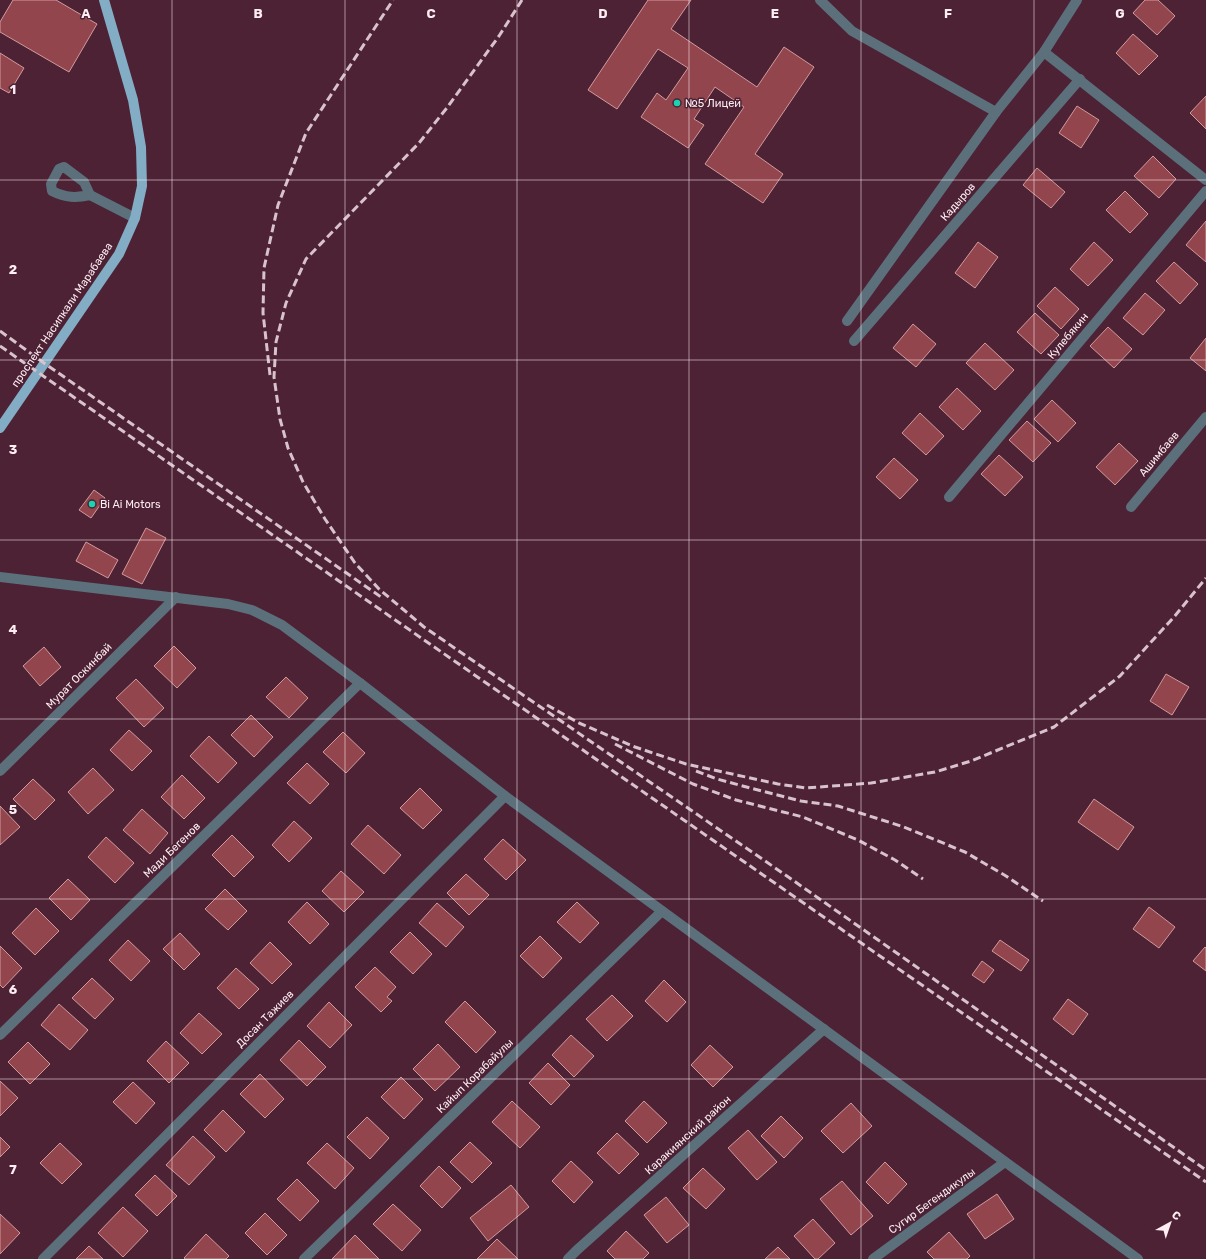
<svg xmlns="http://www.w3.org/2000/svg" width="1206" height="1259" font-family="Rubik,sans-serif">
<rect width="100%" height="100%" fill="#4c2234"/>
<g fill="#92454d" stroke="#d29a9d">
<polygon points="13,0 56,0 97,24 69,72 0,32 0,22"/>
<polygon points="648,0 691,0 671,29 757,87 784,47 814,67 755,154 783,174 763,203 705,164 744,107 715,87 694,119 704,125 688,148 641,117 657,93 666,100 688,68 658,49 617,109 588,90"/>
<polygon points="1145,0 1158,0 1175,16 1157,35 1133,13"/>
<polygon points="1133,34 1158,56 1139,75 1116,53"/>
<polygon points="0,53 24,68 9,93 0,88"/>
<polygon points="1206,96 1206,129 1190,113"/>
<polygon points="1077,106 1099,120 1081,148 1059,133"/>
<polygon points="1153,156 1176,179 1159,198 1134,176"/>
<polygon points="1037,168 1065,192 1051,208 1023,185"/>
<polygon points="1125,191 1148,214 1130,233 1106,210"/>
<polygon points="1206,221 1206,262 1186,245"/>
<polygon points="978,242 998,257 975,288 955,273"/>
<polygon points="1094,242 1113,260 1088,286 1070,269"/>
<polygon points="1174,262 1198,284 1180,304 1156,281"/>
<polygon points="1055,287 1079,309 1061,329 1037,306"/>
<polygon points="1145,293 1165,310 1143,335 1123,318"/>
<polygon points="1035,313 1059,335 1041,354 1017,332"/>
<polygon points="913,324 936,344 916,367 893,348"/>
<polygon points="1108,327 1132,349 1114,368 1090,346"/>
<polygon points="1206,338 1206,371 1190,358"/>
<polygon points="985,343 1014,370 995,390 966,363"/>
<polygon points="957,388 981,411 963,430 939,407"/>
<polygon points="1052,400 1076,423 1058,442 1034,419"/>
<polygon points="920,413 944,436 926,455 902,433"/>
<polygon points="1027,421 1051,443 1033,462 1009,440"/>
<polygon points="1119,443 1138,461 1115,485 1096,467"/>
<polygon points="999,455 1023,477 1005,496 981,474"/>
<polygon points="894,458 918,480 900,499 876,477"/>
<polygon points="94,490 105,498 91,518 79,510"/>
<polygon points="146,528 166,538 142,584 122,574"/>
<polygon points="86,542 118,560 108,578 76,561"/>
<polygon points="174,646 196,668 177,688 154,666"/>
<polygon points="44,647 61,667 40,686 23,666"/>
<polygon points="1166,674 1189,687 1172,715 1150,701"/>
<polygon points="286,677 308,698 289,718 266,697"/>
<polygon points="136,679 164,708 144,727 116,698"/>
<polygon points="251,715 273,737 254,757 231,735"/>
<polygon points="129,730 152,751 132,771 110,750"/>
<polygon points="343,732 365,753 346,773 323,752"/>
<polygon points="209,736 237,763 218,783 190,756"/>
<polygon points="307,763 329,784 310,804 287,783"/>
<polygon points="93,768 114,790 88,814 68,792"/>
<polygon points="182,775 205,798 184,819 161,797"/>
<polygon points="33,779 55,800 35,820 13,799"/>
<polygon points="420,788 442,810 423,829 400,808"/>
<polygon points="1094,799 1134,827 1118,850 1078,822"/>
<polygon points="0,806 20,827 0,845"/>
<polygon points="142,809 168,833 150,854 123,830"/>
<polygon points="294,821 312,838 289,862 272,845"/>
<polygon points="368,825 401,855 384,874 351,844"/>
<polygon points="232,835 254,857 234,877 212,855"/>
<polygon points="106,837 134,863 115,883 88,857"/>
<polygon points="503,839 526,860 506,880 484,859"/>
<polygon points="341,871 364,892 344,912 322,891"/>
<polygon points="466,874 489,895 469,915 447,893"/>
<polygon points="68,879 90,900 71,920 49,898"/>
<polygon points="225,889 247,911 228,930 205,909"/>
<polygon points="307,902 329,924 310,944 288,922"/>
<polygon points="577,902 599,923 580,943 557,922"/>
<polygon points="437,903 464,927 446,947 419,923"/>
<polygon points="1149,907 1175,927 1159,948 1133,929"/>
<polygon points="36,908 59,931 35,955 12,933"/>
<polygon points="410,932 432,954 413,974 390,952"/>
<polygon points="180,933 200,954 184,970 163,949"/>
<polygon points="540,936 562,958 543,978 520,956"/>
<polygon points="128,940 150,961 131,981 109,960"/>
<polygon points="1000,940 1029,960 1021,971 992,951"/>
<polygon points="270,942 292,964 272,984 250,963"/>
<polygon points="0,946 22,968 3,988 0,985"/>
<polygon points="1205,947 1206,948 1206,971 1193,961"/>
<polygon points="982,961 994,970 984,983 972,975"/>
<polygon points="375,967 396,987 387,997 392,1001 381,1012 355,987"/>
<polygon points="236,968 259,989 239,1009 217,988"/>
<polygon points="92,978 114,999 95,1019 72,998"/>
<polygon points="664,980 686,1002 667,1022 645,1001"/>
<polygon points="612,995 633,1016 607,1041 586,1019"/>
<polygon points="1068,999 1088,1014 1073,1035 1053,1019"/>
<polygon points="465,1001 496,1032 476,1053 445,1022"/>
<polygon points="329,1002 352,1025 330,1048 307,1026"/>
<polygon points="59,1004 88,1030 70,1050 41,1025"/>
<polygon points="199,1013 222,1034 202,1054 180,1033"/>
<polygon points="571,1035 594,1056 574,1077 552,1055"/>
<polygon points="299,1040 326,1067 307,1086 280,1060"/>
<polygon points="166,1041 189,1063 169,1083 147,1061"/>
<polygon points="28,1042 50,1064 30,1084 8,1062"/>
<polygon points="438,1044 460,1067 435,1091 413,1069"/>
<polygon points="710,1045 733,1067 713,1087 691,1065"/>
<polygon points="548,1063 570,1085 551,1105 529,1083"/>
<polygon points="260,1074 284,1099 265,1118 240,1094"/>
<polygon points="401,1077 423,1099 404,1119 381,1097"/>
<polygon points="0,1081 18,1098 0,1116"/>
<polygon points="133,1082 155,1103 136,1124 113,1102"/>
<polygon points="512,1101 540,1127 520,1148 492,1122"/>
<polygon points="644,1101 667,1123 647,1143 625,1121"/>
<polygon points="851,1103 872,1126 843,1153 821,1131"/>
<polygon points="223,1110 245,1132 226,1152 204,1130"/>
<polygon points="781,1116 803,1138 784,1158 761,1136"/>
<polygon points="367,1117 389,1138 370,1159 347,1137"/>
<polygon points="748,1130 777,1162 757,1180 728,1148"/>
<polygon points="617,1133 639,1154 619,1174 597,1153"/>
<polygon points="193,1136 215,1157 189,1185 166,1165"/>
<polygon points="0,1137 10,1147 0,1157"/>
<polygon points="470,1142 492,1163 472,1183 450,1162"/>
<polygon points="60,1143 82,1164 62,1184 40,1163"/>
<polygon points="327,1143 354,1168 335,1189 307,1163"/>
<polygon points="571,1161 593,1182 574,1203 552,1181"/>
<polygon points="885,1162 907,1184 888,1204 866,1182"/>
<polygon points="439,1166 461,1188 442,1208 420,1186"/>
<polygon points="703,1168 725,1189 706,1209 683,1188"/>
<polygon points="155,1175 177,1196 157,1216 135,1195"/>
<polygon points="297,1179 319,1201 300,1221 277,1199"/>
<polygon points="842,1181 873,1216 851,1235 820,1199"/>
<polygon points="511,1185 529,1207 488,1241 470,1218"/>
<polygon points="997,1194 1014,1219 985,1239 967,1214"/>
<polygon points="666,1197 689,1225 667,1243 644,1215"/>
<polygon points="393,1204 421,1230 402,1251 373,1224"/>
<polygon points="123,1207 148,1231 123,1257 98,1233"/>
<polygon points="265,1213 287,1235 267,1255 245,1233"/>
<polygon points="0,1214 20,1233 0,1254"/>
<polygon points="813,1219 835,1243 818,1259 815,1259 794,1236"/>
<polygon points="626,1231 649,1253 643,1259 615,1259 607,1251"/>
<polygon points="949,1232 970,1256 967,1259 934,1259 927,1252"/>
<polygon points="206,1234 229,1256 226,1259 185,1259 184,1258"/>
<polygon points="355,1235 379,1259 332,1259"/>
<polygon points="497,1239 518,1259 477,1259"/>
<polygon points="89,1246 103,1259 76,1259"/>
<polygon points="778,1247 790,1259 765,1259"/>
</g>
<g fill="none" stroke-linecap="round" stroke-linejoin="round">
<g stroke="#5c707c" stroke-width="10">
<polyline points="820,0 852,31 996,112"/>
<polyline points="1044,52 1206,180"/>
<path d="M90,195C76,198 66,198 52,191L51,184L59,169L64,167L84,182L90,195L135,218"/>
<polyline points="847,321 996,112 1044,52 1077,0"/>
<polyline points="854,341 1080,79"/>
<polyline points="949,497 1206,191"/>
<polyline points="1131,507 1206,417"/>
<polyline points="0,577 228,604 252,610 282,625 360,683 505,796 1138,1259"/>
<polyline points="0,771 176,597"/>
<polyline points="0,1035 360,683"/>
<polyline points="43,1259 505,796"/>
<polyline points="304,1259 662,911"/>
<polyline points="568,1259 577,1250 824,1029"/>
<polyline points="873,1259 1005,1162"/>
</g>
<polyline stroke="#83acc5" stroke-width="10" points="0,428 119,254 135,218 142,186 141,147 133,100 104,0"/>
<g stroke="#d8c2cb" stroke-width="3" stroke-dasharray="8 4" stroke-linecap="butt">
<polyline points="522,0 499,36 446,109 419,143 306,259 286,303 276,342 274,377 280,419 288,448 303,482 325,519 355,563 379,589 424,627 784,874 1206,1170"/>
<polyline points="0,331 44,363 381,597"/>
<polyline points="0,346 1206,1182"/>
<polyline points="270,375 263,313 264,268 278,205 306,133 393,0"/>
<polyline points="547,705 579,723 635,747 686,764 778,784 806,788 871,783 935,772 971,761 1054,727 1120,676 1174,617 1206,578"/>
<polyline points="615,744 693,784 736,800 803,817 858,840 895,860 923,879"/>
<polyline points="696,771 717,779 750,788 801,801 838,806 904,827 965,852 1006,876 1043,901"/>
</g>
</g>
<path fill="none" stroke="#feedf3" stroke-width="1" stroke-opacity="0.55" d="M172,0V1259M345,0V1259M517,0V1259M689,0V1259M861,0V1259M1034,0V1259M0,180H1206M0,360H1206M0,540H1206M0,719H1206M0,899H1206M0,1079H1206"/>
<g fill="#17d5b2" stroke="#4c2234" stroke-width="1.5">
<circle cx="677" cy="103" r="4"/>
<circle cx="92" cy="504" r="4"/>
</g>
<g text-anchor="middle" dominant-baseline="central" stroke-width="3" stroke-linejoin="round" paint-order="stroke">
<g font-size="11" fill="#feedf3" stroke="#4c2234" text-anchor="start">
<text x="685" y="103">№5 Лицей</text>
<text x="100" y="504">Bi Ai Motors</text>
</g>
<g font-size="11" fill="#feedf3" stroke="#4c2234">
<text transform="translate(958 202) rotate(-49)">Кадыров</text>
<text transform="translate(62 315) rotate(-56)">проспект Насипкали Марабаева</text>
<text transform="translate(1068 336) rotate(-50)">Кулебякин</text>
<text transform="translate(1159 454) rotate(-50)">Ашимбаев</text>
<text transform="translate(79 676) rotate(-45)">Мурат Оскинбай</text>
<text transform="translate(172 850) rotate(-44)">Мади Бегенов</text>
<text transform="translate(265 1019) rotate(-45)">Досан Тажиев</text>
<text transform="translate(475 1076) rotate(-44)">Кайып Корабайулы</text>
<text transform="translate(688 1135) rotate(-42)">Каракиянский район</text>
<text transform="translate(932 1201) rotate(-36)">Сугир Бегендикулы</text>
</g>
</g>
<g font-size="13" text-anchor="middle" font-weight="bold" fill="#feedf3" stroke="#4c2234" stroke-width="3" stroke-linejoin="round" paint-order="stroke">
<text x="86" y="18">A</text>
<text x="258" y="18">B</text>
<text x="431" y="18">C</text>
<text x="603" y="18">D</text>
<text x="775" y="18">E</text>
<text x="948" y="18">F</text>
<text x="1120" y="18">G</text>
<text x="13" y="94">1</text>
<text x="13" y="274">2</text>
<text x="13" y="454">3</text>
<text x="13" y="634">4</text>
<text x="13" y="814">5</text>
<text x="13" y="994">6</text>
<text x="13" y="1174">7</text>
</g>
<g transform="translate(1170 1223) rotate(40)" stroke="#4c2234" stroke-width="3" paint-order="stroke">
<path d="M0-3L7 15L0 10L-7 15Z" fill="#feedf3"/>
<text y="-6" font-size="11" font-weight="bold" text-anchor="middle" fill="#feedf3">С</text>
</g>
</svg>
